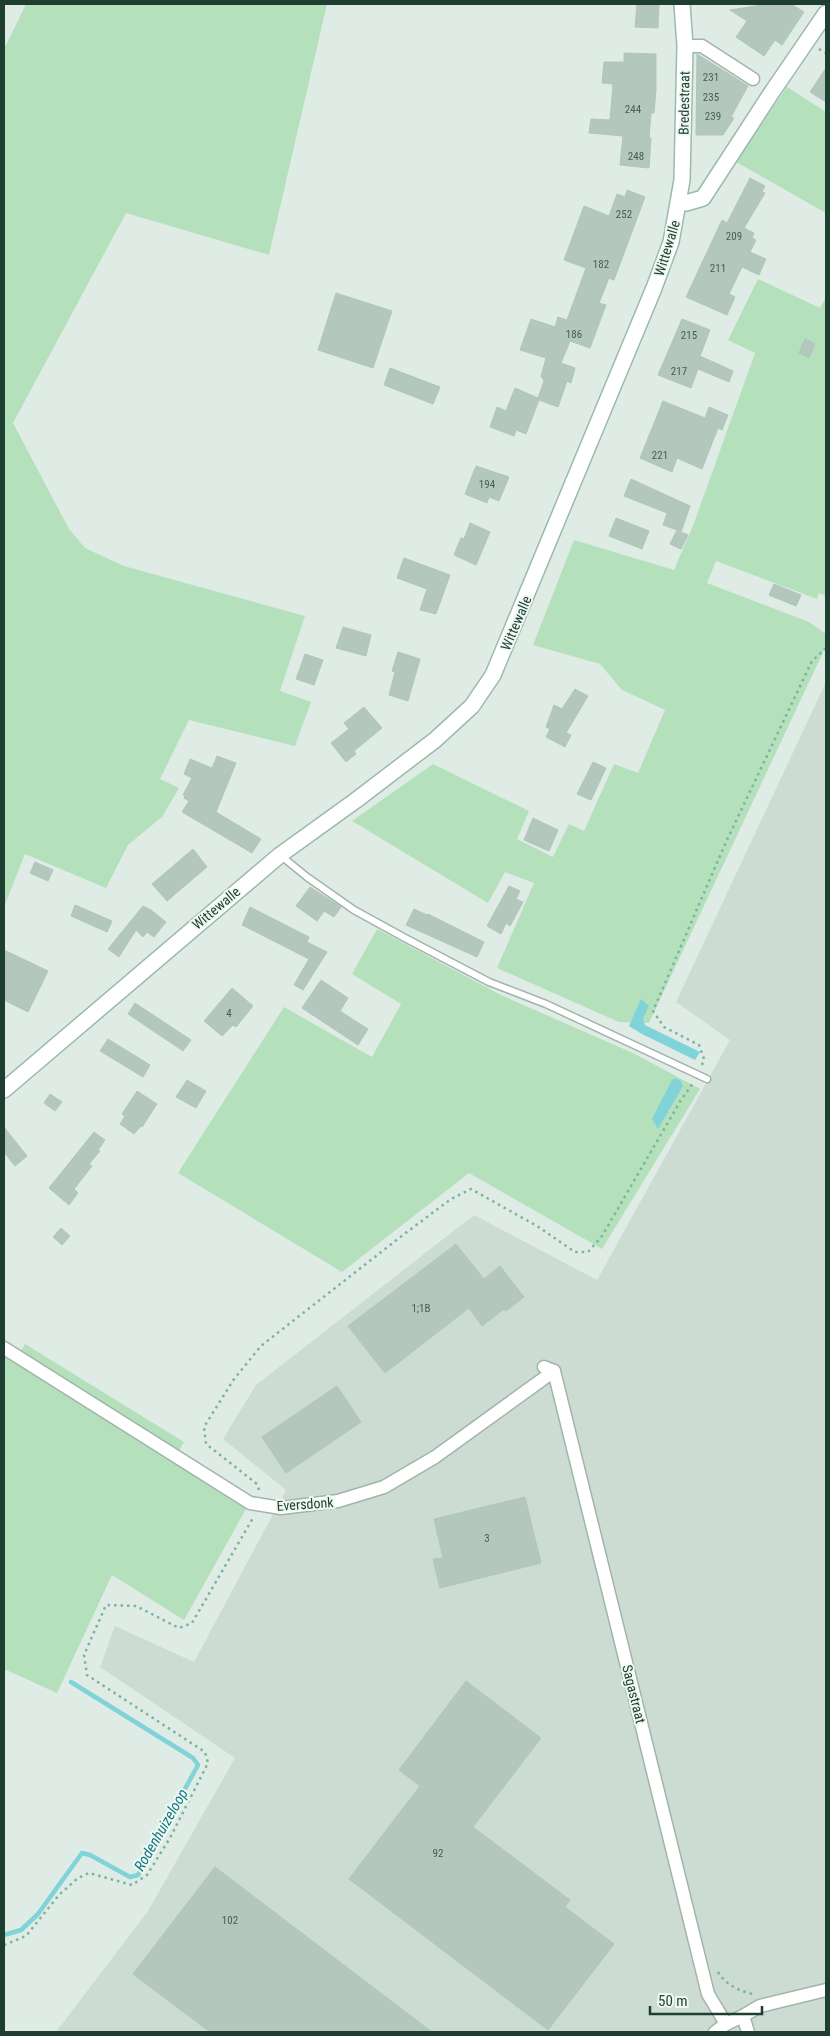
<svg xmlns="http://www.w3.org/2000/svg" width="830" height="2036" font-family="'Roboto Condensed',sans-serif">
<rect width="100%" height="100%" fill="#dfece5"/>
<polygon fill="#cddcd3" points="826,682 826,2032 56,2032 148,1911 235,1758 100,1667 115,1626 194,1662 286,1490 223,1439 256,1385 474,1215 597,1280 730,1040 676,1002"/>
<g fill="#b5e0bc">
<polygon points="26,4 327,4 269,255 126,213 13,423 69,529 85,548 124,566 305,616 280,691 311,702 295,746 189,720 160,779 179,788 162,817 128,845 106,888 25,854 4,907 4,49"/>
<polygon points="787,87 826,112 826,213 736,162"/>
<polygon points="758,279 820,308 826,297 826,596 819,593 817,599 716,561 707,583 809,622 826,634 826,646 649,1023 619,1022 497,968 534,883 505,872 488,903 352,821 433,764 529,811 517,839 553,857 569,824 584,831 614,764 638,773 665,710 622,690 600,664 533,645 574,540 674,570 694,523 755,353 728,340"/>
<polygon points="377,929 503,996 635,1054 700,1089 602,1249 469,1173 342,1272 178,1173 284,1007 372,1057 401,1004 352,974"/>
<polygon points="25,1344 184,1442 177,1454 19,1354"/>
<polygon points="4,1354 246,1509 184,1620 112,1575 57,1693 4,1669"/>
</g>
<g fill="#80d3d8">
<polygon points="641,999 649,1006 643,1019 645,1025 700,1052 695,1060 642,1034 629,1026"/>
<polygon points="675,1078 681,1081 683,1086 658,1129 652,1119 672,1080"/>
</g>
<g fill="none" stroke-linecap="round" stroke-linejoin="round">
<polyline stroke="#80d3d8" stroke-width="4.5" points="4,1935 21,1930 38,1914 82,1853 90,1855 130,1877 138,1875 198,1765 193,1758 71,1682"/>
</g>
<g fill="#b4c7bd" stroke="#b0c6bb">
<polygon points="637,4 659,4 658,28 635,27"/>
<polygon points="768,4 791,4 804,12 782,45 775,40 764,56 736,37 747,21 730,10"/>
<polygon points="624,53 656,54 656,89 654,113 651,113 649,138 651,138 649,168 620,165 623,136 589,133 591,119 610,120 613,84 602,83 604,62 624,62"/>
<polygon points="697,54 748,86 731,117 734,118 723,135 696,135"/>
<polygon points="826,68 826,102 810,92"/>
<polygon points="750,178 765,186 762,192 765,193 744,228 754,233 752,238 756,240 750,252 766,259 759,275 742,267 729,294 735,297 727,315 686,297 722,220 727,223"/>
<polygon points="627,190 645,197 614,280 609,278 599,303 606,305 590,348 570,341 561,363 575,368 571,383 567,381 558,407 539,400 526,434 516,430 514,436 490,427 497,407 506,411 515,388 538,398 544,381 541,376 546,358 520,350 531,319 555,327 558,317 567,320 586,268 564,260 584,206 609,216 617,194 625,197"/>
<polygon points="336,293 392,311 373,368 318,350"/>
<polygon points="682,319 710,330 700,356 733,371 729,382 698,369 691,388 658,375"/>
<polygon points="805,339 815,344 809,358 799,353"/>
<polygon points="390,368 440,387 433,404 384,385"/>
<polygon points="663,401 705,418 709,407 728,415 722,430 718,428 702,469 677,458 672,472 640,458"/>
<polygon points="476,466 509,477 499,501 489,497 487,503 465,494"/>
<polygon points="631,479 690,506 681,532 688,535 681,549 670,544 677,530 663,525 667,513 624,496"/>
<polygon points="616,518 649,531 642,549 609,536"/>
<polygon points="470,523 490,532 476,565 454,555 461,538 464,539"/>
<polygon points="404,558 450,575 436,614 420,610 427,589 397,578"/>
<polygon points="774,584 801,595 796,606 769,595"/>
<polygon points="343,627 371,635 366,656 336,648"/>
<polygon points="398,652 420,659 408,701 389,695 395,672 392,671"/>
<polygon points="305,654 323,660 314,685 296,679"/>
<polygon points="575,689 588,696 566,733 571,735 565,747 546,737 550,729 546,727 554,705 562,709"/>
<polygon points="364,707 382,728 354,751 356,754 346,762 331,743 349,729 344,723"/>
<polygon points="217,756 236,763 216,812 261,839 252,853 182,812 189,801 184,798 185,796 183,795 192,778 184,774 190,759 212,768"/>
<polygon points="593,762 606,768 591,800 577,794"/>
<polygon points="533,818 558,830 549,851 524,840"/>
<polygon points="193,849 207,867 167,901 152,884"/>
<polygon points="35,862 53,870 48,881 30,873"/>
<polygon points="509,886 520,891 516,899 523,902 510,926 506,923 501,934 487,926"/>
<polygon points="310,887 341,907 334,917 324,911 317,921 296,906"/>
<polygon points="75,905 112,921 107,932 71,916"/>
<polygon points="143,906 151,910 166,922 154,937 147,932 143,937 136,930 119,957 108,949"/>
<polygon points="250,907 309,937 307,942 327,952 303,990 294,985 309,959 242,925"/>
<polygon points="414,909 427,915 428,914 484,942 477,957 406,925"/>
<polygon points="4,950 48,971 28,1012 4,1000"/>
<polygon points="321,980 348,998 340,1011 368,1029 358,1045 302,1008"/>
<polygon points="232,988 253,1006 236,1027 233,1025 222,1036 204,1021"/>
<polygon points="135,1003 191,1040 183,1051 128,1014"/>
<polygon points="108,1039 150,1065 143,1077 100,1051"/>
<polygon points="187,1080 206,1091 196,1108 176,1097"/>
<polygon points="137,1091 157,1104 142,1127 141,1126 134,1134 120,1124 125,1116 122,1114"/>
<polygon points="50,1094 62,1102 55,1111 44,1103"/>
<polygon points="4,1127 27,1156 15,1166 4,1152"/>
<polygon points="94,1132 105,1140 98,1150 100,1151 89,1164 92,1166 74,1189 78,1193 69,1205 49,1188"/>
<polygon points="61,1228 70,1236 62,1245 53,1237"/>
<polygon points="456,1244 484,1279 500,1266 524,1297 506,1311 504,1309 482,1326 469,1308 385,1373 348,1326"/>
<polygon points="337,1386 361,1422 286,1473 262,1437"/>
<polygon points="525,1497 541,1563 440,1588 433,1559 443,1558 434,1519"/>
<polygon points="466,1681 541,1738 473,1827 570,1900 565,1907 614,1944 548,2030 349,1879 420,1786 399,1770"/>
<polygon points="215,1867 432,2032 210,2032 133,1974"/>
</g>
<g fill="none" stroke-linecap="round" stroke-linejoin="round">
<defs>
<polyline id="lane" points="280,855 307,877 354,910 405,938 489,982 546,1004 707,1079"/>
<g id="street">
<polyline points="685,46 702,46 753,79"/>
<polyline points="4,1348 250,1503 281,1508 338,1501 384,1487 435,1457 554,1371"/>
<polyline points="544,1367 554,1371 708,1994 726,2024"/>
<polyline points="743,2016 748,2032"/>
<polyline points="715,2032 726,2024 743,2016 760,2006 826,1990"/>
</g>
<g id="secondary">
<polyline points="679,202 686,203 703,198 772,92 826,13"/>
<polyline points="4,1090 280,855 355,801 435,740 472,706 493,675 654,288 671,242 682,180 685,46 682,4"/>
</g>
</defs>
<use href="#lane" stroke="#a1b4ac" stroke-width="9"/>
<use href="#street" stroke="#a1b4ac" stroke-width="15"/>
<use href="#secondary" stroke="#9cb9ac" stroke-width="18"/>
<g stroke="#7bb39c" stroke-width="2.5" stroke-dasharray="2.5 4" stroke-linecap="butt">
<polyline points="819,49 826,53"/>
<polyline points="702,1065 704,1059 699,1045 664,1027 653,1011 726,842 812,661 826,648"/>
<polyline points="259,1490 257,1484 206,1444 204,1427 234,1379 261,1346 399,1238 451,1199 471,1189 537,1226 575,1252 588,1252 602,1236 681,1100 693,1083"/>
<polyline points="4,1945 26,1936 59,1895 78,1878 89,1873 132,1885 147,1875 170,1838 208,1763 205,1752 87,1675 84,1655 106,1605 136,1606 179,1628 192,1623 253,1518"/>
<path d="M718,1972C726,1985 738,1990 752,1994"/>
</g>
<use href="#lane" stroke="#fff" stroke-width="6"/>
<use href="#street" stroke="#fff" stroke-width="12"/>
<use href="#secondary" stroke="#fff" stroke-width="15"/>
</g>
<g text-anchor="middle" dominant-baseline="central" stroke-width="4" stroke-linejoin="round" paint-order="stroke">
<g font-size="11" fill="#446055">
<text x="711" y="77">231</text>
<text x="711" y="97">235</text>
<text x="633" y="109">244</text>
<text x="713" y="116">239</text>
<text x="636" y="156">248</text>
<text x="624" y="214">252</text>
<text x="734" y="236">209</text>
<text x="601" y="264">182</text>
<text x="718" y="268">211</text>
<text x="574" y="334">186</text>
<text x="689" y="335">215</text>
<text x="679" y="371">217</text>
<text x="660" y="455">221</text>
<text x="487" y="484">194</text>
<text x="229" y="1013">4</text>
<text x="421" y="1308">1;1B</text>
<text x="487" y="1538">3</text>
<text x="438" y="1853">92</text>
<text x="230" y="1920">102</text>
</g>
<g font-size="14" fill="#1e3e32" stroke="#eff8f3">
<text transform="translate(684 103) rotate(-89)">Bredestraat</text>
<text transform="translate(667 248) rotate(-73)">Wittewalle</text>
<text transform="translate(516 623) rotate(-67)">Wittewalle</text>
<text transform="translate(216 908) rotate(-40)">Wittewalle</text>
<text transform="translate(305 1504) rotate(-4)">Eversdonk</text>
<text transform="translate(634 1694) rotate(76)">Sagastraat</text>
</g>
<g font-size="15" font-style="italic" fill="#127980" stroke="#eff8f3">
<text transform="translate(161 1830) rotate(-60)">Rodenhuizeloop</text>
</g>
</g>
<rect width="830" height="2036" fill="none" stroke="#1e3e32" stroke-width="10"/>
<path d="M650 2006v8h112v-8" fill="none" stroke="#1e3e32" stroke-width="2.5"/>
<text x="658" y="2006" font-size="15" fill="#1e3e32" stroke="#eff8f3" stroke-width="4" paint-order="stroke">50 m</text>
</svg>
